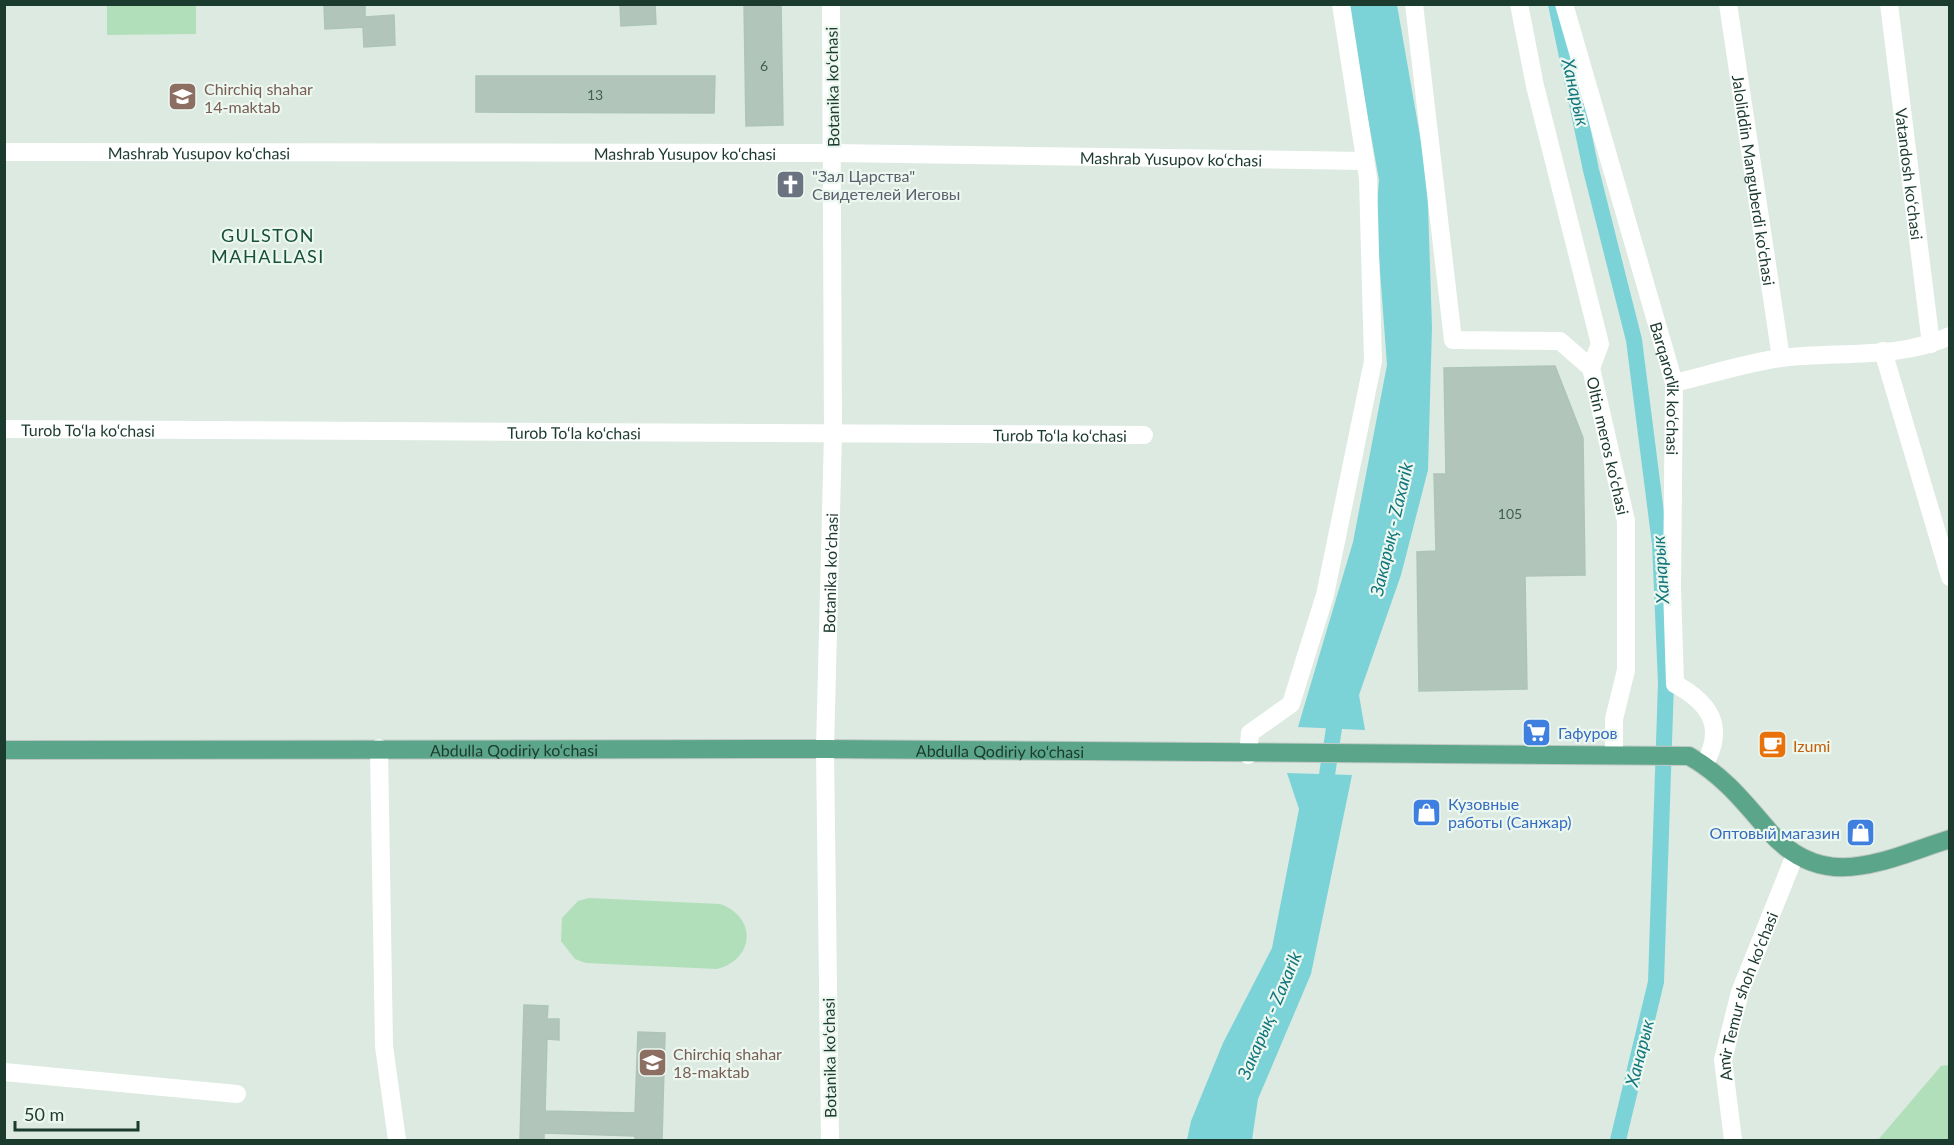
<svg xmlns="http://www.w3.org/2000/svg" width="1954" height="1145" font-family="Lato,sans-serif">
<rect width="100%" height="100%" fill="#dceae2"/>
<g fill="#b1dfb9">
<polygon points="107,5 196,5 196,34 107,35"/>
<path d="M589,898L720,904C757,917 755,959 717,969L586,963L575,959L561,941L562,918L578,901Z"/>
<polygon points="1949,1065 1949,1140 1878,1140 1941,1066"/>
</g>
<g fill="#7cd3d7">
<polygon points="1348,5 1397,5 1427,176 1432,327 1428,470 1401,575 1359,695 1365,730 1298,727 1353,542 1387,365 1376,217 1379,180"/>
<polygon points="1287,773 1352,775 1311,974 1258,1099 1252,1140 1187,1140 1191,1121 1223,1043 1272,948 1299,809"/>
</g>
<g fill="none" stroke-linecap="round" stroke-linejoin="round">
<g stroke="#7cd3d7" stroke-width="16">
<polyline points="1556,4 1591,170 1634,340 1660,544 1666,683 1656,982 1618,1140"/>
<polyline points="1324,795 1337,708"/>
</g>
</g>
<g fill="#b1c5bb" stroke="#aec4b9" stroke-width="1.5">
<polygon points="324,4 365,4 365,17 394,15 395,45 364,47 363,27 325,29"/>
<polygon points="620,4 655,4 656,24 621,26"/>
<polygon points="744,4 781,4 783,125 746,126"/>
<polygon points="476,76 715,76 714,113 476,112"/>
<polygon points="1555,366 1583,438 1585,575 1525,576 1527,689 1419,691 1417,552 1436,551 1434,474 1446,474 1444,368"/>
<polygon points="524,1005 548,1006 547,1019 559,1019 559,1040 547,1039 545,1111 635,1113 638,1032 665,1033 662,1140 635,1140 635,1136 544,1133 544,1140 520,1140"/>
</g>
<g fill="none" stroke-linecap="round" stroke-linejoin="round">
<defs>
<g id="major">
<path id="s9" d="M4,750L825,749L1689,756C1724,776 1744,802 1769,831C1824,894 1883,860 1950,839"/>
</g>
</defs>
<use href="#major" stroke="#bfc8c5" stroke-width="20"/>
<g stroke="#fff" stroke-width="18">
<path id="s1" d="M1414,4L1453,340L1560,341L1591,368L1626,521V670L1614,719V754"/>
<polyline points="1519,4 1535,86 1600,344 1591,368"/>
<path id="s2" d="M1564,4L1674,383L1672,587L1675,684C1710,703 1726,727 1704,765"/>
<path id="s3" d="M1728,4L1781,358"/>
<path id="s4" d="M1889,4L1931,344"/>
<path id="s5" d="M4,152L833,153L1365,161"/>
<polyline points="1883,351 1950,577"/>
<path d="M1674,383C1709,375 1745,363 1781,358C1837,351 1898,360 1950,336"/>
<path id="s6" d="M4,429L1144,435"/>
<polyline points="379,748 384,1046 397,1140"/>
<polyline points="1248,755 1250,733 1291,704 1325,595 1373,361 1368,178 1341,4"/>
<polyline points="4,1072 237,1094"/>
<path id="s7" d="M830,1140L825,749L833,434L831,4"/>
<path id="s8" d="M1733,1140L1723,1060L1740,992L1795,855"/>
</g>
<use href="#major" stroke="#5ba58a" stroke-width="18"/>
</g>
<defs>
<symbol id="school-square" viewBox="-11 -11 22 22"><rect x="-9" y="-9" width="18" height="18" rx="4" fill="#8d6e63" stroke="#ecf7f0"/><path d="M0-5L7-2L0 1L-7-2ZM-4 1L0 2.5L4 1V4Q0 6-4 4Z" fill="#fff"/></symbol>
<symbol id="church-square" viewBox="-11 -11 22 22"><rect x="-9" y="-9" width="18" height="18" rx="4" fill="#6b7280" stroke="#ecf7f0"/><path d="M-1.2-6h2.4v3.5h3.3v2.4h-3.3V6h-2.4V-.1h-3.3v-2.4h3.3Z" fill="#fff"/></symbol>
<symbol id="supermarket-square" viewBox="-11 -11 22 22"><rect x="-9" y="-9" width="18" height="18" rx="4" fill="#3f7fe0" stroke="#ecf7f0"/><path d="M-6-5.5h2.5l.6 2H6L4.5 2H-2.5L-4.4-4H-6ZM-1.5 3.2a1.3 1.3 0 1 0 .1 0ZM3 3.2a1.3 1.3 0 1 0 .1 0Z" fill="#fff"/></symbol>
<symbol id="cafe-square" viewBox="-11 -11 22 22"><rect x="-9" y="-9" width="18" height="18" rx="4" fill="#e8710a" stroke="#ecf7f0"/><path d="M-5.5-4.5H6V0H3Q3 3.5 0 3.5H-2.5Q-5.5 3.5-5.5 0ZM3-3.2v2h1.7v-2ZM-6 4.5H4V6H-6Z" fill="#fff"/></symbol>
<symbol id="shop-square" viewBox="-11 -11 22 22"><rect x="-9" y="-9" width="18" height="18" rx="4" fill="#3f7fe0" stroke="#ecf7f0"/><path d="M-5-2.5h2.3a2.7 3.5 0 0 1 5.4 0H5L5.5 6h-11ZM-1.5-2.5h3a1.5 2.3 0 0 0-3 0Z" fill="#fff"/></symbol>
</defs>
<g fill-rule="evenodd">
<use href="#school-square" x="166" y="80" width="33" height="33"/>
<use href="#church-square" x="774" y="168" width="33" height="33"/>
<use href="#supermarket-square" x="1520" y="716" width="33" height="33"/>
<use href="#cafe-square" x="1756" y="728" width="33" height="33"/>
<use href="#shop-square" x="1410" y="796" width="33" height="33"/>
<use href="#shop-square" x="1844" y="816" width="33" height="33"/>
<use href="#school-square" x="636" y="1046" width="33" height="33"/>
</g>
<g text-anchor="middle" dominant-baseline="central" stroke-width="4.5" stroke-linejoin="round" paint-order="stroke">
<g font-size="14" fill="#415e52">
<text x="764" y="65">6</text>
<text x="595" y="94">13</text>
<text x="1510" y="513">105</text>
</g>
<g font-size="16" fill="#1c3b2f" stroke="#ecf7f0">
<text transform="translate(832 87) rotate(-91)">Botanika ko‘chasi</text>
<text stroke="none"><textPath href="#s5" startOffset="195">Mashrab Yusupov ko‘chasi</textPath></text>
<text stroke="none"><textPath href="#s5" startOffset="681">Mashrab Yusupov ko‘chasi</textPath></text>
<text stroke="none"><textPath href="#s5" startOffset="1167">Mashrab Yusupov ko‘chasi</textPath></text>
<text stroke="none"><textPath href="#s4" startOffset="171">Vatandosh ko‘chasi</textPath></text>
<text stroke="none"><textPath href="#s3" startOffset="178">Jaloliddin Manguberdi ko‘chasi</textPath></text>
<text stroke="none"><textPath href="#s2" startOffset="399">Barqarorlik ko‘chasi</textPath></text>
<text stroke="none"><textPath href="#s6" startOffset="84">Turob To‘la ko‘chasi</textPath></text>
<text stroke="none"><textPath href="#s6" startOffset="570">Turob To‘la ko‘chasi</textPath></text>
<text stroke="none"><textPath href="#s6" startOffset="1056">Turob To‘la ko‘chasi</textPath></text>
<text stroke="none"><textPath href="#s1" startOffset="566">Oltin meros ko‘chasi</textPath></text>
<text stroke="none"><textPath href="#s7" startOffset="567">Botanika ko‘chasi</textPath></text>
<text stroke="none"><textPath href="#s9" startOffset="510">Abdulla Qodiriy ko‘chasi</textPath></text>
<text stroke="none"><textPath href="#s9" startOffset="996">Abdulla Qodiriy ko‘chasi</textPath></text>
<text stroke="none"><textPath href="#s8" startOffset="148">Amir Temur shoh ko‘chasi</textPath></text>
<text transform="translate(829 1058) rotate(-91)">Botanika ko‘chasi</text>
</g>
<g font-size="16" fill="#785e54" stroke="#ecf7f0" text-anchor="start">
<text x="204" y="88">Chirchiq shahar<tspan x="204" dy="18">14-maktab</tspan></text>
<text x="673" y="1053">Chirchiq shahar<tspan x="673" dy="18">18-maktab</tspan></text>
</g>
<g font-size="16" fill="#5b616d" stroke="#ecf7f0" text-anchor="start">
<text x="812" y="175">"Зал Царства"<tspan x="812" dy="18">Свидетелей Иеговы</tspan></text>
</g>
<g font-size="16" fill="#366cbe" stroke="#ecf7f0" text-anchor="start">
<text x="1558" y="732">Гафуров</text>
<text x="1448" y="803">Кузовные<tspan x="1448" dy="18">работы (Санжар)</tspan></text>
<text x="1840" y="832" text-anchor="end">Оптовый магазин</text>
</g>
<g font-size="16" fill="#c56008" stroke="#ecf7f0" text-anchor="start">
<text x="1793" y="745">Izumi</text>
</g>
<g font-size="18" font-style="italic" fill="#11767d" stroke="#ecf7f0">
<text transform="translate(1576 92) rotate(77)">Ханарык</text>
<text transform="translate(1391 529) rotate(-77)">Закарық - Zaxarik</text>
<text transform="translate(1660 570) rotate(-94)">Ханарык</text>
<text transform="translate(1269 1015) rotate(-67)">Закарық - Zaxarik</text>
<text transform="translate(1639 1053) rotate(-76)">Ханарык</text>
</g>
<g font-size="18" letter-spacing="1.5" fill="#174f3b" stroke="#ecf7f0">
<text x="268" y="235">GULSTON<tspan x="268" dy="21">MAHALLASI</tspan></text>
</g>
</g>
<rect width="1954" height="1145" fill="none" stroke="#1c3b2f" stroke-width="12"/>
<path d="M15 1121v9h123v-9" fill="none" stroke="#1c3b2f" stroke-width="3"/>
<text x="24" y="1121" font-size="18" fill="#1c3b2f" stroke="#ecf7f0" stroke-width="4.5" paint-order="stroke">50 m</text>
</svg>
